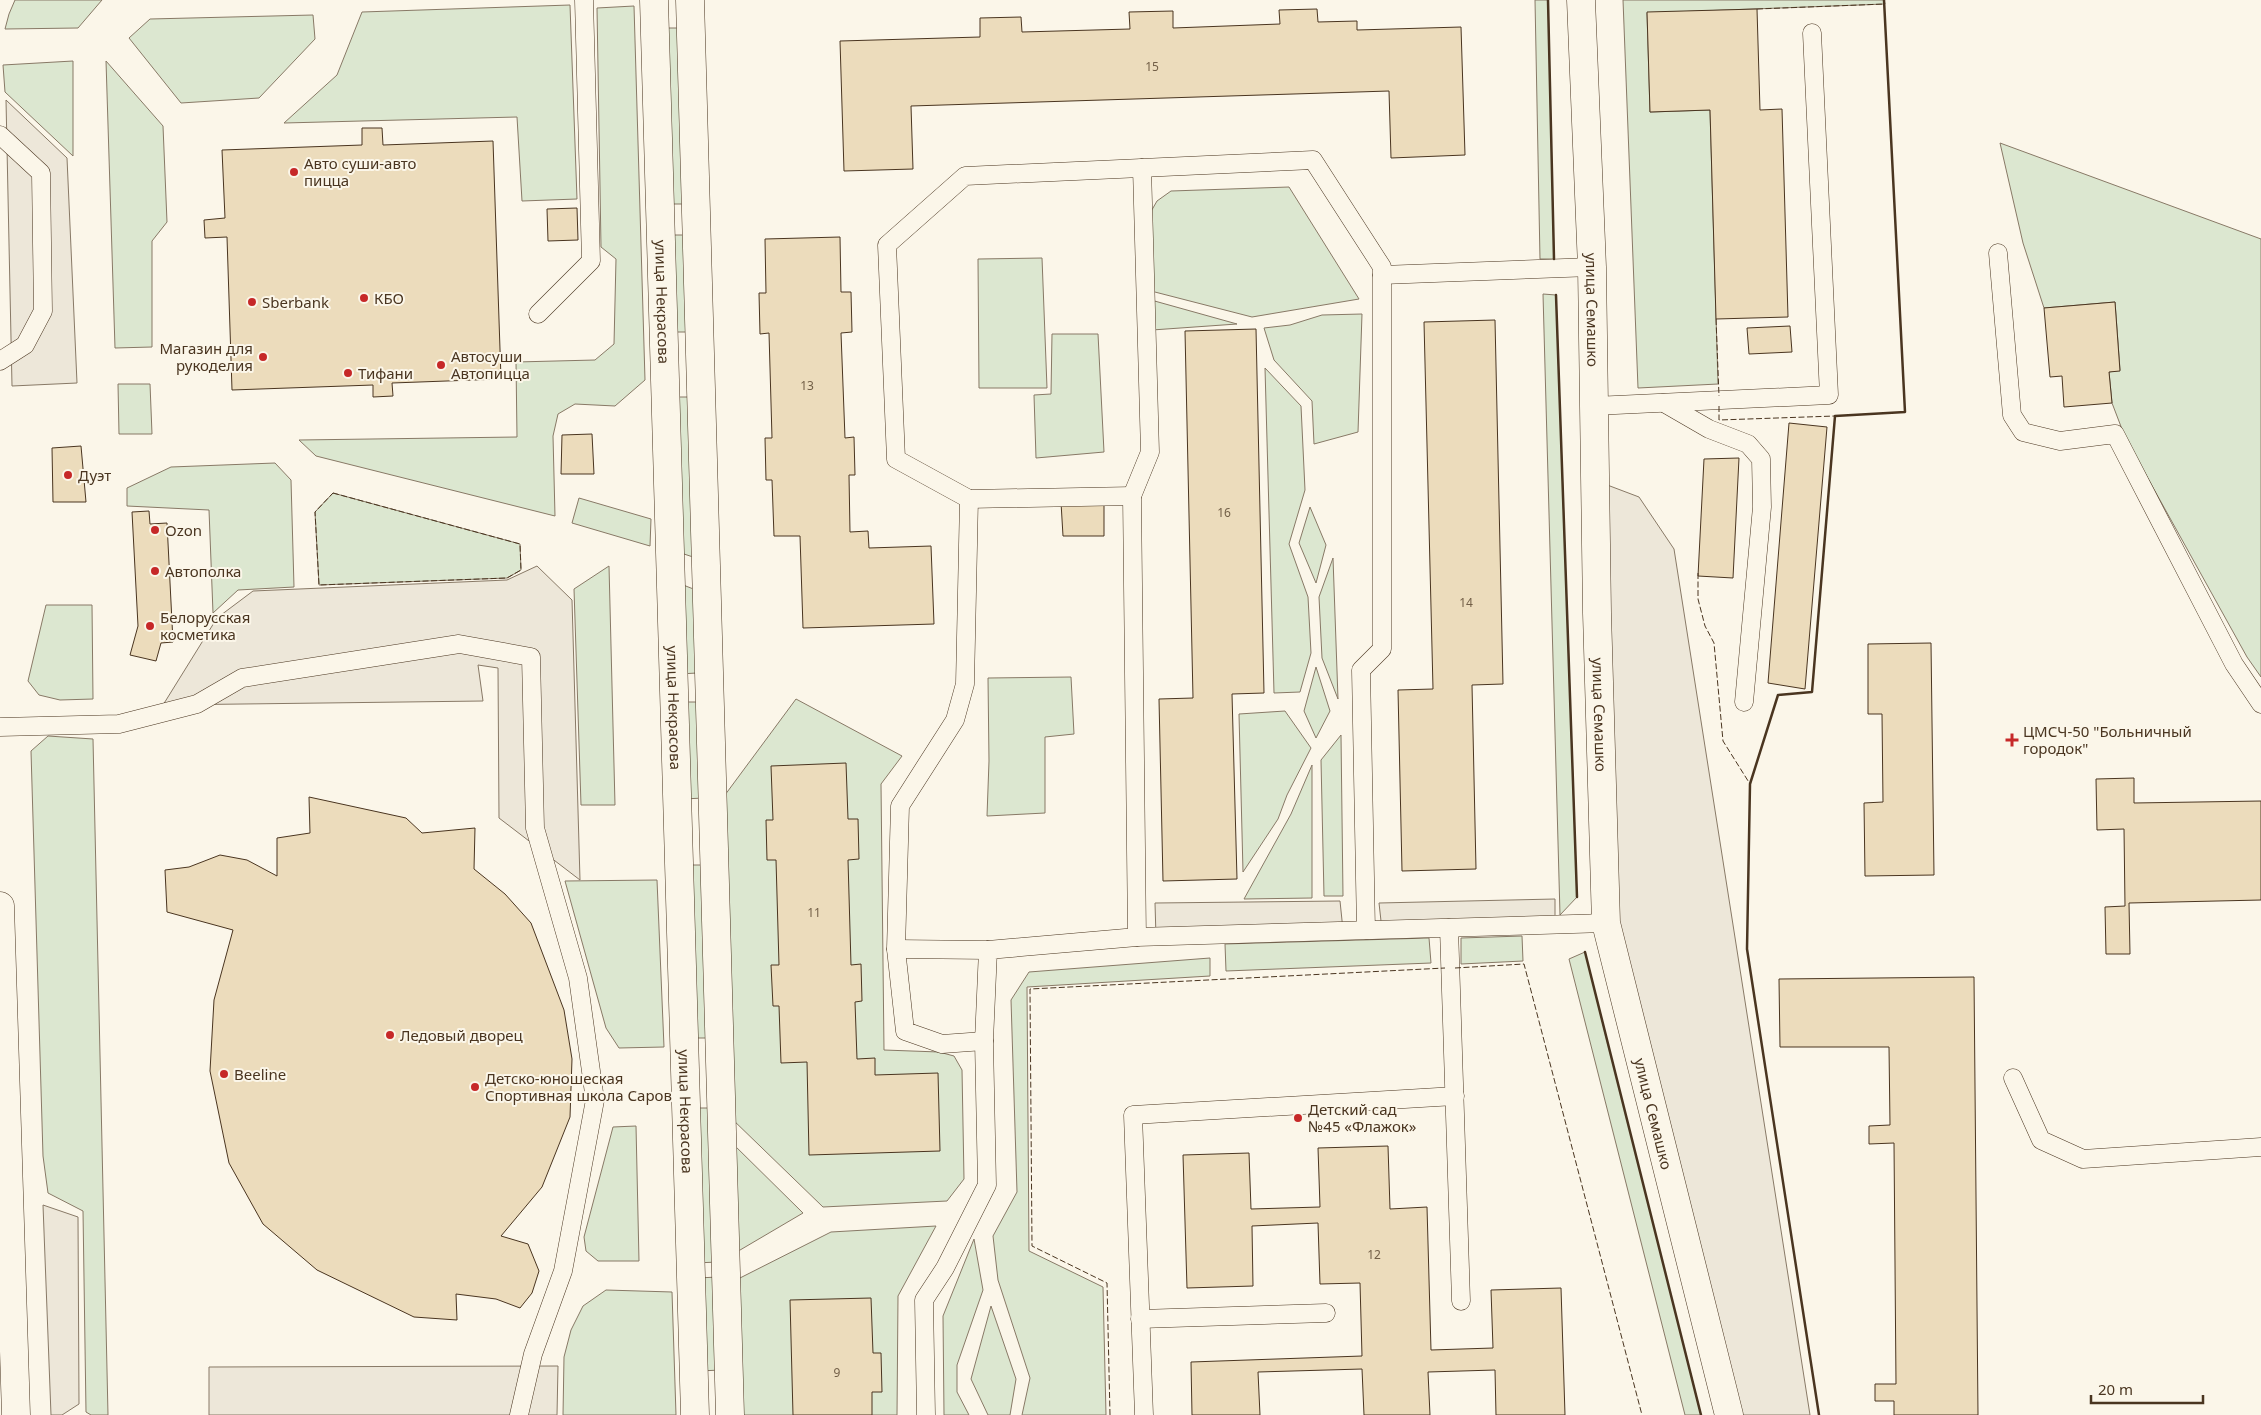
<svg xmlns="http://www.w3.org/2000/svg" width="2261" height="1415" font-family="'Noto Sans',sans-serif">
<rect width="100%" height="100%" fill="#fbf6e9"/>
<g fill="#dce7d0" stroke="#887966">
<polygon points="15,0 102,0 78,28 5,29 9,14"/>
<polygon points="1535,0 1548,0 1554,259 1540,259"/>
<polygon points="1623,0 1884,0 1885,4 1647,13 1650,112 1710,110 1718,384 1638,388"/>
<polygon points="570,5 577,199 522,201 517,117 284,123 337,75 362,12"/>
<polygon points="634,6 645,380 615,406 575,404 558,414 553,436 555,516 316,456 299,440 517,437 516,362 595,360 614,344 616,259 601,247 597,8"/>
<polygon points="313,15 315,39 259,98 181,103 129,38 150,19"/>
<polygon points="662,28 683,28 687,204 666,204"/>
<polygon points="73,61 73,156 5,92 3,65"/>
<polygon points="106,61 163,126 167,222 152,241 152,347 115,348"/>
<polygon points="2000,143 2261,239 2261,677 2247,657 2125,437 2112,403 2109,372 2120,370 2115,302 2044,308 2023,243"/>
<polygon points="1289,187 1359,299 1252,317 1151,291 1149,215 1157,201 1171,191"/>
<polygon points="670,235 689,235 692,332 670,332"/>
<polygon points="1042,258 1047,388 979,388 978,259"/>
<polygon points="1543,294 1556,295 1577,897 1560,915"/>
<polygon points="1151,300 1237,324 1152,330"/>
<polygon points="1362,314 1358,432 1314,444 1312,401 1274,360 1264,328 1290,325 1322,315"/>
<polygon points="1052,334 1098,334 1104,452 1036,458 1034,395 1051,394"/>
<polygon points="1265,368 1301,406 1305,490 1289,544 1308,597 1311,653 1300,692 1274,693"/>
<polygon points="150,384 152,434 119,434 118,384"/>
<polygon points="671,397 695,397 696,558 675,551"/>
<polygon points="275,463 291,480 294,587 238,590 213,613 209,510 127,506 127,488 171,467"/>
<polygon points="333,493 520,544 521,570 507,578 319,585 315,512"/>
<polygon points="579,498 651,519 650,546 572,523"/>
<polygon points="1310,507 1326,545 1316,583 1299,543"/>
<polygon points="1333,558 1338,699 1322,658 1319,597"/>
<polygon points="609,566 615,805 581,805 574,589"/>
<polygon points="678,583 696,590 697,673 679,674"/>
<polygon points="46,605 92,605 93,699 60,700 39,695 28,681"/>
<polygon points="1316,667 1330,711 1316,738 1304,711"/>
<polygon points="1071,677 1074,734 1045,737 1045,813 987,816 989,761 988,678"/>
<polygon points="796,699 902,756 881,784 884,1050 939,1052 954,1056 962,1070 964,1179 947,1201 823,1207 730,1117 722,799"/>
<polygon points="681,702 702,702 704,798 683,799"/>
<polygon points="1285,711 1311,748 1287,795 1278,819 1243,872 1239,714"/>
<polygon points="1341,735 1343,896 1324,896 1321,760"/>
<polygon points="48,736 93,739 108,1415 91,1415 86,1412 83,1211 48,1193 43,1156 31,751"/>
<polygon points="1312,765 1312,898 1244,899 1291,814"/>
<polygon points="687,865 709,865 712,1038 689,1038"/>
<polygon points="657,880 664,1047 619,1048 606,1028 565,881"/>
<polygon points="1522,936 1523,961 1461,964 1461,938"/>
<polygon points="1429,938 1431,963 1226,971 1225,944"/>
<polygon points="1585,952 1701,1415 1685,1415 1569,959"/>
<polygon points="1210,958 1210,976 1027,987 1029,1251 1103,1287 1106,1415 1022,1415 1030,1378 998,1280 993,1236 1017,1192 1011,1000 1029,972"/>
<polygon points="692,1108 714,1108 718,1262 695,1263"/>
<polygon points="636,1126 639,1261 598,1261 586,1251 584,1237 613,1127"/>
<polygon points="730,1141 803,1213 735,1253"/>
<polygon points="936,1226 898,1296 897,1415 740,1415 736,1280 831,1232"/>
<polygon points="974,1239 983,1290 957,1365 957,1392 969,1415 944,1415 943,1316"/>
<polygon points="718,1277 721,1370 699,1371 697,1278"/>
<polygon points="606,1290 672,1292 676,1415 563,1415 564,1357 571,1330 583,1306"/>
<polygon points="991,1306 1016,1379 1010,1415 988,1415 971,1379"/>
</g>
<g fill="#ede7d9" stroke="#887966">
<polygon points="6,100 67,158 77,383 12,386"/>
<polygon points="1602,483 1639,497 1674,549 1810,1415 1740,1415 1618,924"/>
<polygon points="537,566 572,600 580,880 499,818 498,668 478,665 483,701 163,705 217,618 253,591 507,580"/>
<polygon points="1555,899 1555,925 1382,930 1379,903"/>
<polygon points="1340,901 1343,930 1156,937 1155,903"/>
<polygon points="43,1205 78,1217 79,1404 62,1415 51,1415"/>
<polygon points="558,1366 557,1415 209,1415 209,1367"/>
</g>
<g fill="#ecdcbc" stroke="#4a3520">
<polygon points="1317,9 1318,22 1357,21 1357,30 1461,27 1465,155 1391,158 1389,91 911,106 913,169 844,171 840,41 980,37 980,18 1021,17 1022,32 1130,29 1129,12 1173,11 1173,28 1280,24 1279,10"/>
<polygon points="1757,9 1760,110 1782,109 1788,317 1716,319 1710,110 1650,112 1647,12"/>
<polygon points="362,128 382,128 383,145 493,141 501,379 392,383 393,396 373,397 373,385 232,390 227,237 205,238 204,220 225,218 222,150 362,145"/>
<polygon points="577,208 578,240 548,241 547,209"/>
<polygon points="840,237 841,292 851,292 852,332 841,333 845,438 854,437 855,475 849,475 850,532 868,531 869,548 931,546 934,624 803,628 800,536 774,536 772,480 766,480 765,438 772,438 769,333 760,334 759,293 766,293 765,239"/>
<polygon points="2115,302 2120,371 2109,372 2112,403 2064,407 2062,376 2050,377 2044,308"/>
<polygon points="1495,320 1503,684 1472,685 1476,869 1402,871 1398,690 1433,689 1424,322"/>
<polygon points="1790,326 1792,352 1749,354 1747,328"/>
<polygon points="1256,329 1264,693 1232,694 1237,879 1163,881 1159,699 1193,698 1185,331"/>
<polygon points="1789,423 1827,427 1805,689 1768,683"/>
<polygon points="592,434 594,474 561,474 562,435"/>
<polygon points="81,446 86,502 53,502 52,448"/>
<polygon points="1739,458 1733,578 1698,576 1704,459"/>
<polygon points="1061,502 1104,502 1104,536 1063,536"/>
<polygon points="149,511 150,524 167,523 173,642 161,643 156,661 130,655 138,626 132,512"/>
<polygon points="1931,643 1934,875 1865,876 1864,803 1883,802 1882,714 1868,714 1868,644"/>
<polygon points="846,763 848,819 858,819 859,859 848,860 851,965 861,964 862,1001 855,1002 857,1059 875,1058 875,1075 938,1073 940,1151 809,1155 807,1062 781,1063 779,1006 773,1006 771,965 779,965 776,860 767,860 766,820 773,820 771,766"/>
<polygon points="2134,778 2134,803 2261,801 2261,900 2129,903 2130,954 2106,954 2105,907 2125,906 2124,829 2097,830 2096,779"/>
<polygon points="309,797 406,818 422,833 475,828 474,869 505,894 531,923 564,1010 572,1059 570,1117 542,1187 501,1236 528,1244 539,1271 532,1293 520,1308 496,1299 456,1294 457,1320 414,1317 317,1270 263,1224 229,1163 210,1071 214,1000 233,930 167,912 165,870 189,867 220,855 247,860 277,876 277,838 310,833"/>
<polygon points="1974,977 1978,1415 1894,1415 1894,1401 1875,1401 1875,1384 1896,1384 1894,1143 1869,1144 1869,1126 1890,1125 1889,1047 1780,1047 1779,979"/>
<polygon points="1388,1146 1390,1209 1427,1207 1431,1350 1493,1348 1491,1290 1561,1288 1565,1415 1496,1415 1495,1370 1428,1372 1430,1415 1364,1415 1362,1369 1258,1372 1260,1415 1192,1415 1191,1362 1362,1356 1360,1283 1320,1284 1318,1223 1252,1226 1253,1286 1187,1288 1183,1155 1249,1153 1251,1209 1320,1207 1318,1148"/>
<polygon points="871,1298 873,1353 881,1353 882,1392 872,1392 872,1415 793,1415 790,1300"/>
</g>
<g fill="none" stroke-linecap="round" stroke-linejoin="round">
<defs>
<g id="lane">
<polyline points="0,135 41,173 43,311 25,345 0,361"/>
<polyline points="1998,253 2012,415 2023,432 2060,441 2115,434 2234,664 2261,704"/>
<polyline points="1382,275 1592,267"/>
<polyline points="538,314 591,261 584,0"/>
<polyline points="1664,403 1709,429 1748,444 1761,459 1762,507 1744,702"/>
<polyline points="1594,406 1829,395 1812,33"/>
<polyline points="1132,496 1150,452 1142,168"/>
<polyline points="969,499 1132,496 1137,937"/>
<polyline points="0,727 119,724 197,704 242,678 459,644 531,657 535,828 578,978 595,1100 563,1271 533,1354 519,1415"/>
<polyline points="1449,928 1461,1301"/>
<polyline points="896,949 988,950"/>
<polyline points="984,1041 942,1044 905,1031 896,949 900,806 955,720 965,684 969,499 896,459 887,245 965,176 1313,160 1382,267 1382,649 1361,670 1366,930"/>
<polyline points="2013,1078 2041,1140 2083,1159 2261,1147"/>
<polyline points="1140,1319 1326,1313"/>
<polyline points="926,1415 924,1300 945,1268 987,1185 984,1041 988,950 1137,937 1606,923"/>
<polyline points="1144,1415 1133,1115 1455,1096"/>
</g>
<g id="street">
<path id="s1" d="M654,0L695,1415"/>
<polyline points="690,0 730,1415"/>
</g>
<g id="secondary">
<path id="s2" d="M1581,0L1592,267L1597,613L1606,923L1729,1415"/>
<polyline points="0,906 16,1415"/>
</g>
</defs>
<use href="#lane" stroke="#4a3520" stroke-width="19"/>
<use href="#street" stroke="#4a3520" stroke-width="29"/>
<use href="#secondary" stroke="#4a3520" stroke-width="29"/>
<use href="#lane" stroke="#fbf6e9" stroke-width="18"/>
<use href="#street" stroke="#fbf6e9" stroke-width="28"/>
<use href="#secondary" stroke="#fbf6e9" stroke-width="28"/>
<g stroke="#4a3520" stroke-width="1" stroke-dasharray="6 2.5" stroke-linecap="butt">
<polyline points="1757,9 1885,4"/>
<polyline points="1716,319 1719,396"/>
<polyline points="1719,406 1719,420 1835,416"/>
<polygon points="333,493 520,544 521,570 507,578 319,585 315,512"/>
<polyline points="1698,573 1698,599 1705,626 1714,643 1723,741 1750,784"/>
<polyline points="1455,968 1524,964 1642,1415"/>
<polyline points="1110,1415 1107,1283 1032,1246 1030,989 1445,968"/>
</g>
<g stroke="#4a3520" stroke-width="2.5">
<polyline points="1548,0 1554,259"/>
<polyline points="1556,295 1577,897"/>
<polyline points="1585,952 1701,1415"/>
<polyline points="1819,1415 1747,949 1750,784 1778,695 1812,692 1835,416 1905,412 1884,0"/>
</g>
</g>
<g fill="#c62828" stroke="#fbf6e9" stroke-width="2">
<circle cx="294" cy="172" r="5"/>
<circle cx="364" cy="298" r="5"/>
<circle cx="252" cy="302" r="5"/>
<circle cx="263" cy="357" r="5"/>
<circle cx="441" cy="365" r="5"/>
<circle cx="348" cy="373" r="5"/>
<circle cx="68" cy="475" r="5"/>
<circle cx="155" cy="530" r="5"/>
<circle cx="155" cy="571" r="5"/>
<circle cx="150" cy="626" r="5"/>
<path d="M2009.5 732.5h5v5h5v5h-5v5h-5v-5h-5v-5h5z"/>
<circle cx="390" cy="1035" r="5"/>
<circle cx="224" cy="1074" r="5"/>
<circle cx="475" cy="1087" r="5"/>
<circle cx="1298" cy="1118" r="5"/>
</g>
<g text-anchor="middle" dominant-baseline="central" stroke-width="4" stroke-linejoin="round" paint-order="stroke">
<g font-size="12" fill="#725f47">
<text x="1152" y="66">15</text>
<text x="807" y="385">13</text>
<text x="1224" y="512">16</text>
<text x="1466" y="602">14</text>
<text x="814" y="912">11</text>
<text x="1374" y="1254">12</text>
<text x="837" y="1372">9</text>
</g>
<g font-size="15" fill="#4a3520" stroke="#fbf6e9" text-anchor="start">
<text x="304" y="163">Авто суши-авто<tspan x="304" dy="17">пицца</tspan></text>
<text x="374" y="298">КБО</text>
<text x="262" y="302">Sberbank</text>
<text x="253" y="348" text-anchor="end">Магазин для<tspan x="253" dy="17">рукоделия</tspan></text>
<text x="451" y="356">Автосуши<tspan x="451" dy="17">Автопицца</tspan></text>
<text x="358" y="373">Тифани</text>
<text x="78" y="475">Дуэт</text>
<text x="165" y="530">Ozon</text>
<text x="165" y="571">Автополка</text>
<text x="160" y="617">Белорусская<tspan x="160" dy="17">косметика</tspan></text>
<text x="2023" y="731">ЦМСЧ-50 "Больничный<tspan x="2023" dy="17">городок"</tspan></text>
<text x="400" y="1035">Ледовый дворец</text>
<text x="234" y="1074">Beeline</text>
<text x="485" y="1078">Детско-юношеская<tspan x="485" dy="17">Спортивная школа Саров</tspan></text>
<text x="1308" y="1109">Детский сад<tspan x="1308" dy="17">№45 «Флажок»</tspan></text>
</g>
<g font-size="15" fill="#4a3520" stroke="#fbf6e9">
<text stroke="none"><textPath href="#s1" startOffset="302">улица Некрасова</textPath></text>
<text stroke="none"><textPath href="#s2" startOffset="310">улица Семашко</textPath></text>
<text stroke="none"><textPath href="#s1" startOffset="708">улица Некрасова</textPath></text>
<text stroke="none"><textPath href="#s2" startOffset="715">улица Семашко</textPath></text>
<text stroke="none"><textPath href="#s1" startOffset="1112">улица Некрасова</textPath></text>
<text stroke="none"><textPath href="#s2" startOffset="1120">улица Семашко</textPath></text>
</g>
</g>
<path d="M2091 1395v8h112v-8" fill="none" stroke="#4a3520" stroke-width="2.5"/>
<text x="2098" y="1395" font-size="15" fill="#4a3520" stroke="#fbf6e9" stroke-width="4" paint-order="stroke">20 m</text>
</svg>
